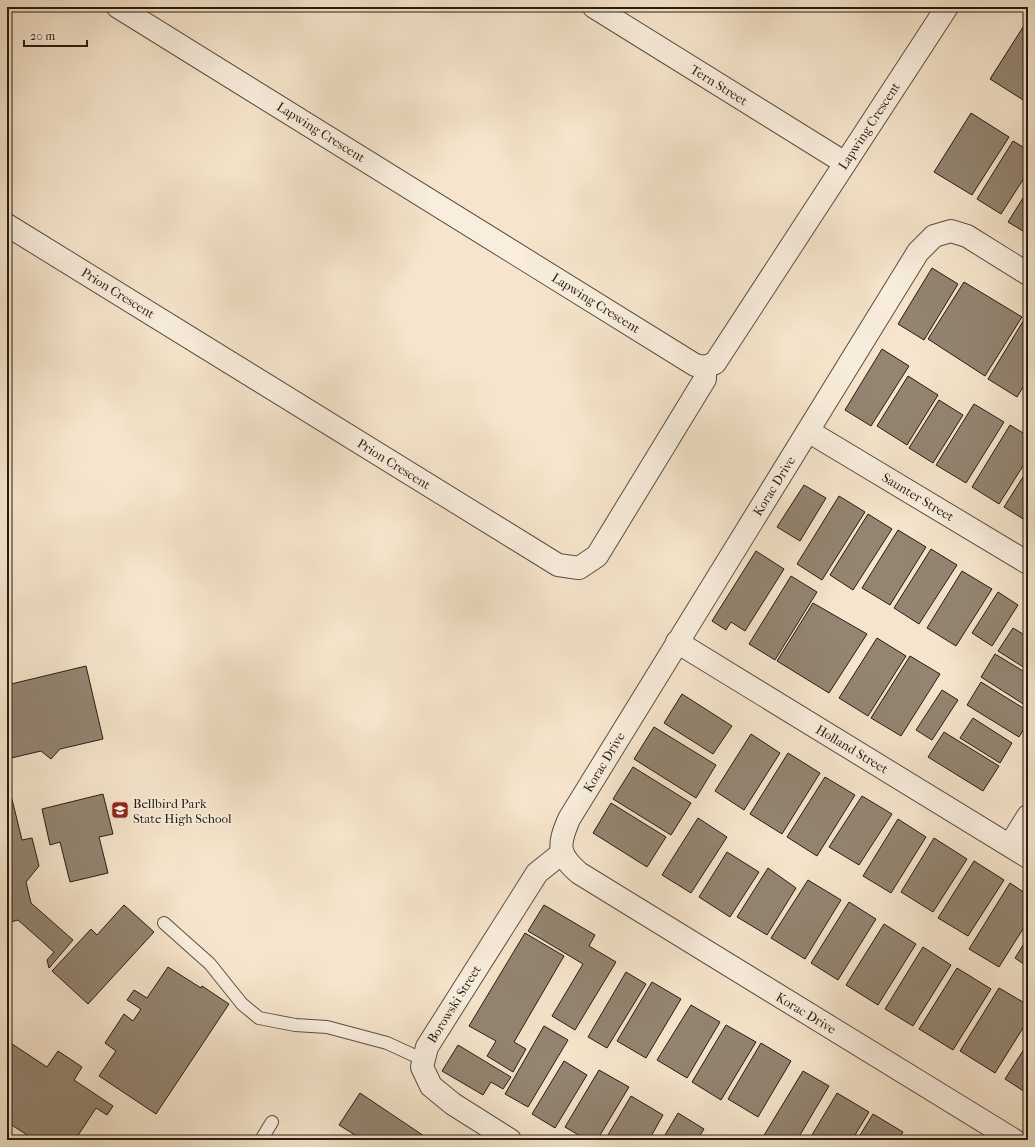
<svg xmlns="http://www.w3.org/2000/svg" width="1035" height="1147" font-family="'IM FELL French Canon',serif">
<rect width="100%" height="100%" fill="#f6e5cc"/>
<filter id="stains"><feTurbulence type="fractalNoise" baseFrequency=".005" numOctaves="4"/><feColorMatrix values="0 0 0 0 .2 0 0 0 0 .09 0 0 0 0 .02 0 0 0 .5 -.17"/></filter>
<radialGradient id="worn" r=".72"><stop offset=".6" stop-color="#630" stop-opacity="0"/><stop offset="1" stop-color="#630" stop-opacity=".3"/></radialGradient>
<g fill="#938572" stroke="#271c10">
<polygon points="1025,24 1028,26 1028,103 990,79"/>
<polygon points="971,113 1009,137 972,195 934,172"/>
<polygon points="1013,141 1028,150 1028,172 1001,214 977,199"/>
<polygon points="1028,190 1028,224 1023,231 1008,222"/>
<polygon points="932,268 958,284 924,340 898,324"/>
<polygon points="964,282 1022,317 985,376 928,339"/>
<polygon points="1025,318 1028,320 1028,379 1017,397 988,379"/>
<polygon points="882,349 909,366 871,426 845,410"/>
<polygon points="908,376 938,395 907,445 877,426"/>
<polygon points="1028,390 1028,398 1024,396"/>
<polygon points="939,400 963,415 933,463 909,448"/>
<polygon points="974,404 1004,422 966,483 936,465"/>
<polygon points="1010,425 1028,436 1028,458 999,504 972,487"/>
<polygon points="1028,469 1028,522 1004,507"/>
<polygon points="804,485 826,498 800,541 777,527"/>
<polygon points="839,496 865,512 822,580 797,564"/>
<polygon points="868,514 892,529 853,590 830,575"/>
<polygon points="898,530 926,547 890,605 862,588"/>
<polygon points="931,549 957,565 919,624 894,608"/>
<polygon points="756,551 784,569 745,631 731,622 726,630 712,621"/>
<polygon points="962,571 992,589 956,646 927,628"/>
<polygon points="791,576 817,592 775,660 749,644"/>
<polygon points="998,592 1018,605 992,646 972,633"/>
<polygon points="813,603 867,634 829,693 777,661"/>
<polygon points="1013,628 1028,637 1028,670 998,651"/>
<polygon points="877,638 906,656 868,716 839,698"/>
<polygon points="995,654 1028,674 1028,707 981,677"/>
<polygon points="910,656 940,674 901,736 871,718"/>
<polygon points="86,666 103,739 60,749 51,759 41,751 7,759 7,685"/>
<polygon points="981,682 1028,711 1028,722 1019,737 967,705"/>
<polygon points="942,690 958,700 932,740 916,730"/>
<polygon points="682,694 732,726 713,754 664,723"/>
<polygon points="973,718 1012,743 1000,763 960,738"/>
<polygon points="654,727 716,765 696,798 634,759"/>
<polygon points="944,732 999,766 983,791 928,757"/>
<polygon points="751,734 780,753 744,810 715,791"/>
<polygon points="788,753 820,773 782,834 750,814"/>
<polygon points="633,767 691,803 671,835 613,799"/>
<polygon points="825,777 855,795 817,856 787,837"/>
<polygon points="7,779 22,840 32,838 39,866 26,882 31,903 73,940 49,968 47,960 54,952 18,920 7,923"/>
<polygon points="103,794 113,834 99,837 108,873 70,882 60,842 50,845 42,809"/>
<polygon points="862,796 892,814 859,865 829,847"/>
<polygon points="611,803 666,837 647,867 593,833"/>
<polygon points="698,818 727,837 691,893 662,875"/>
<polygon points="898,819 926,837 891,893 863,876"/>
<polygon points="934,838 967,859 933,912 901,892"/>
<polygon points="727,852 759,872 730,917 699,897"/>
<polygon points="974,861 1004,880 968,936 938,918"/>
<polygon points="768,868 796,888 767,935 737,917"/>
<polygon points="808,880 841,900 805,959 771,938"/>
<polygon points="1010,883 1028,895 1028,921 999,967 969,949"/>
<polygon points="849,902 876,919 838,980 811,963"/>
<polygon points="124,905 154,932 88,1004 52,971 91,929 97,935"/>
<polygon points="544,905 595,935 589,946 616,962 575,1030 552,1016 583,964 528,931"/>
<polygon points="884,924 916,944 878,1005 846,985"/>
<polygon points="525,933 564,956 514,1042 526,1049 513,1072 487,1056 496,1041 469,1026"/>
<polygon points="1028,937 1028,967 1015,958"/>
<polygon points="923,947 951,965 913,1026 885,1009"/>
<polygon points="168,967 201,988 202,986 229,1004 156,1114 99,1076 116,1051 105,1043 124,1014 133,1021 141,1009 127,1000 134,990 147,998"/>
<polygon points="957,968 991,989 953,1050 919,1029"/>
<polygon points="626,972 646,984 607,1048 588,1037"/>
<polygon points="652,982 681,999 646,1058 617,1041"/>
<polygon points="999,988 1028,1005 1028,1020 995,1073 960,1051"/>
<polygon points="691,1005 720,1022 687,1078 657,1060"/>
<polygon points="726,1025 756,1042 721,1100 692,1082"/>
<polygon points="544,1026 568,1040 528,1107 505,1094"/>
<polygon points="9,1042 47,1067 58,1051 82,1067 74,1080 113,1106 107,1115 96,1108 75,1140 35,1140 7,1122 7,1045"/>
<polygon points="761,1043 791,1061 758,1117 728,1099"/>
<polygon points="458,1045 511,1077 503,1089 491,1082 483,1095 442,1071"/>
<polygon points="1026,1046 1028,1048 1028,1094 1005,1079"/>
<polygon points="564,1061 587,1075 555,1128 532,1114"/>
<polygon points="599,1070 629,1087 597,1140 587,1140 565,1127"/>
<polygon points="803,1071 829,1086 797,1140 767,1140 763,1137"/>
<polygon points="360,1093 424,1136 421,1140 363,1140 339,1125"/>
<polygon points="837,1093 869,1112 852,1140 809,1140"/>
<polygon points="631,1096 663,1115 649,1140 605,1140"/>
<polygon points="678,1113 704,1129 697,1140 662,1140"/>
<polygon points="873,1114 903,1132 898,1140 857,1140"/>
<polygon points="912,1136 919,1140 909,1140"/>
</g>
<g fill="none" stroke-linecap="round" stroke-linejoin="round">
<defs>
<g id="lane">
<polyline points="164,923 210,964 242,1004 259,1018 295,1025 327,1027 387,1043 424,1060"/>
<polyline points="261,1140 272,1122"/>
</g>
<g id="street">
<polyline points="118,7 695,365 705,367 715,363 947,7"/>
<polyline points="594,7 845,163"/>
<polyline points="7,225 558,565 579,568 597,556 705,379 705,367"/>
<polyline points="808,431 1028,563"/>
<polyline points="677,642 1028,857"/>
<polyline points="1010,845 1028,816"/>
<polyline points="510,1140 453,1104 431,1086 422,1067 427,1047 537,873 562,853"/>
<path d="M1014,1140L579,873C557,854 558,845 569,819L918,252L934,236L951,231L967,236L1028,274"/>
</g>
</defs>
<use href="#lane" stroke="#5b4e3f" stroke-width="14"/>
<use href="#street" stroke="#5b4e3f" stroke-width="24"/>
<use href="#lane" stroke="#f9eede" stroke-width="12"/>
<use href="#street" stroke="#f9eede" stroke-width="22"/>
</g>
<defs>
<symbol id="school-square" viewBox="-11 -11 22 22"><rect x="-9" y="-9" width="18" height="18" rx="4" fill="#8f2418" stroke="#f9eede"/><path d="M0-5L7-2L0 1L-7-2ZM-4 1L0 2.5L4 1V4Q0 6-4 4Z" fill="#fff"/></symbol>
</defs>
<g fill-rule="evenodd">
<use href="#school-square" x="110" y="800" width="20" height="20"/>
</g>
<g text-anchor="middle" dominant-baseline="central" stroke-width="3.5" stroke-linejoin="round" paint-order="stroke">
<g font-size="13" fill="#271c10" stroke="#f9eede">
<text transform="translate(719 85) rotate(32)">Tern Street</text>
<text transform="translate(869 126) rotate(-57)">Lapwing Crescent</text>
<text transform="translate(321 132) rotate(32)">Lapwing Crescent</text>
<text transform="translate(118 293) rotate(32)">Prion Crescent</text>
<text transform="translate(596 303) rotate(32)">Lapwing Crescent</text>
<text transform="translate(394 464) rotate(32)">Prion Crescent</text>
<text transform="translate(774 486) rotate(-58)">Korac Drive</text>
<text transform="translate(918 497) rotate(31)">Saunter Street</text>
<text transform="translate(852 749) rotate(31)">Holland Street</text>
<text transform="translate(604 762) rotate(-59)">Korac Drive</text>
<text transform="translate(454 1004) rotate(-58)">Borowski Street</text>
<text transform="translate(806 1013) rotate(31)">Korac Drive</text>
</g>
<g font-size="13" fill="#271c10" stroke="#f9eede" text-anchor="start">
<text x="133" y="803">Bellbird Park<tspan x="133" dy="15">State High School</tspan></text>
</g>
</g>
<rect width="1035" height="1147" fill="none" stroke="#f6e5cc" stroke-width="24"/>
<rect x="8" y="8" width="1019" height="1131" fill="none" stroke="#271c10" stroke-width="2"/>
<rect x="12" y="12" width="1011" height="1123" fill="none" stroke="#271c10"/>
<path d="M24 40v6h63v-6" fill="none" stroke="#271c10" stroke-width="2"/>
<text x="30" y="40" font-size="12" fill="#271c10" stroke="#f9eede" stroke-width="3" paint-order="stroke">20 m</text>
<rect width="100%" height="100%" filter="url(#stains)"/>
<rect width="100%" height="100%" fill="url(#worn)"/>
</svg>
